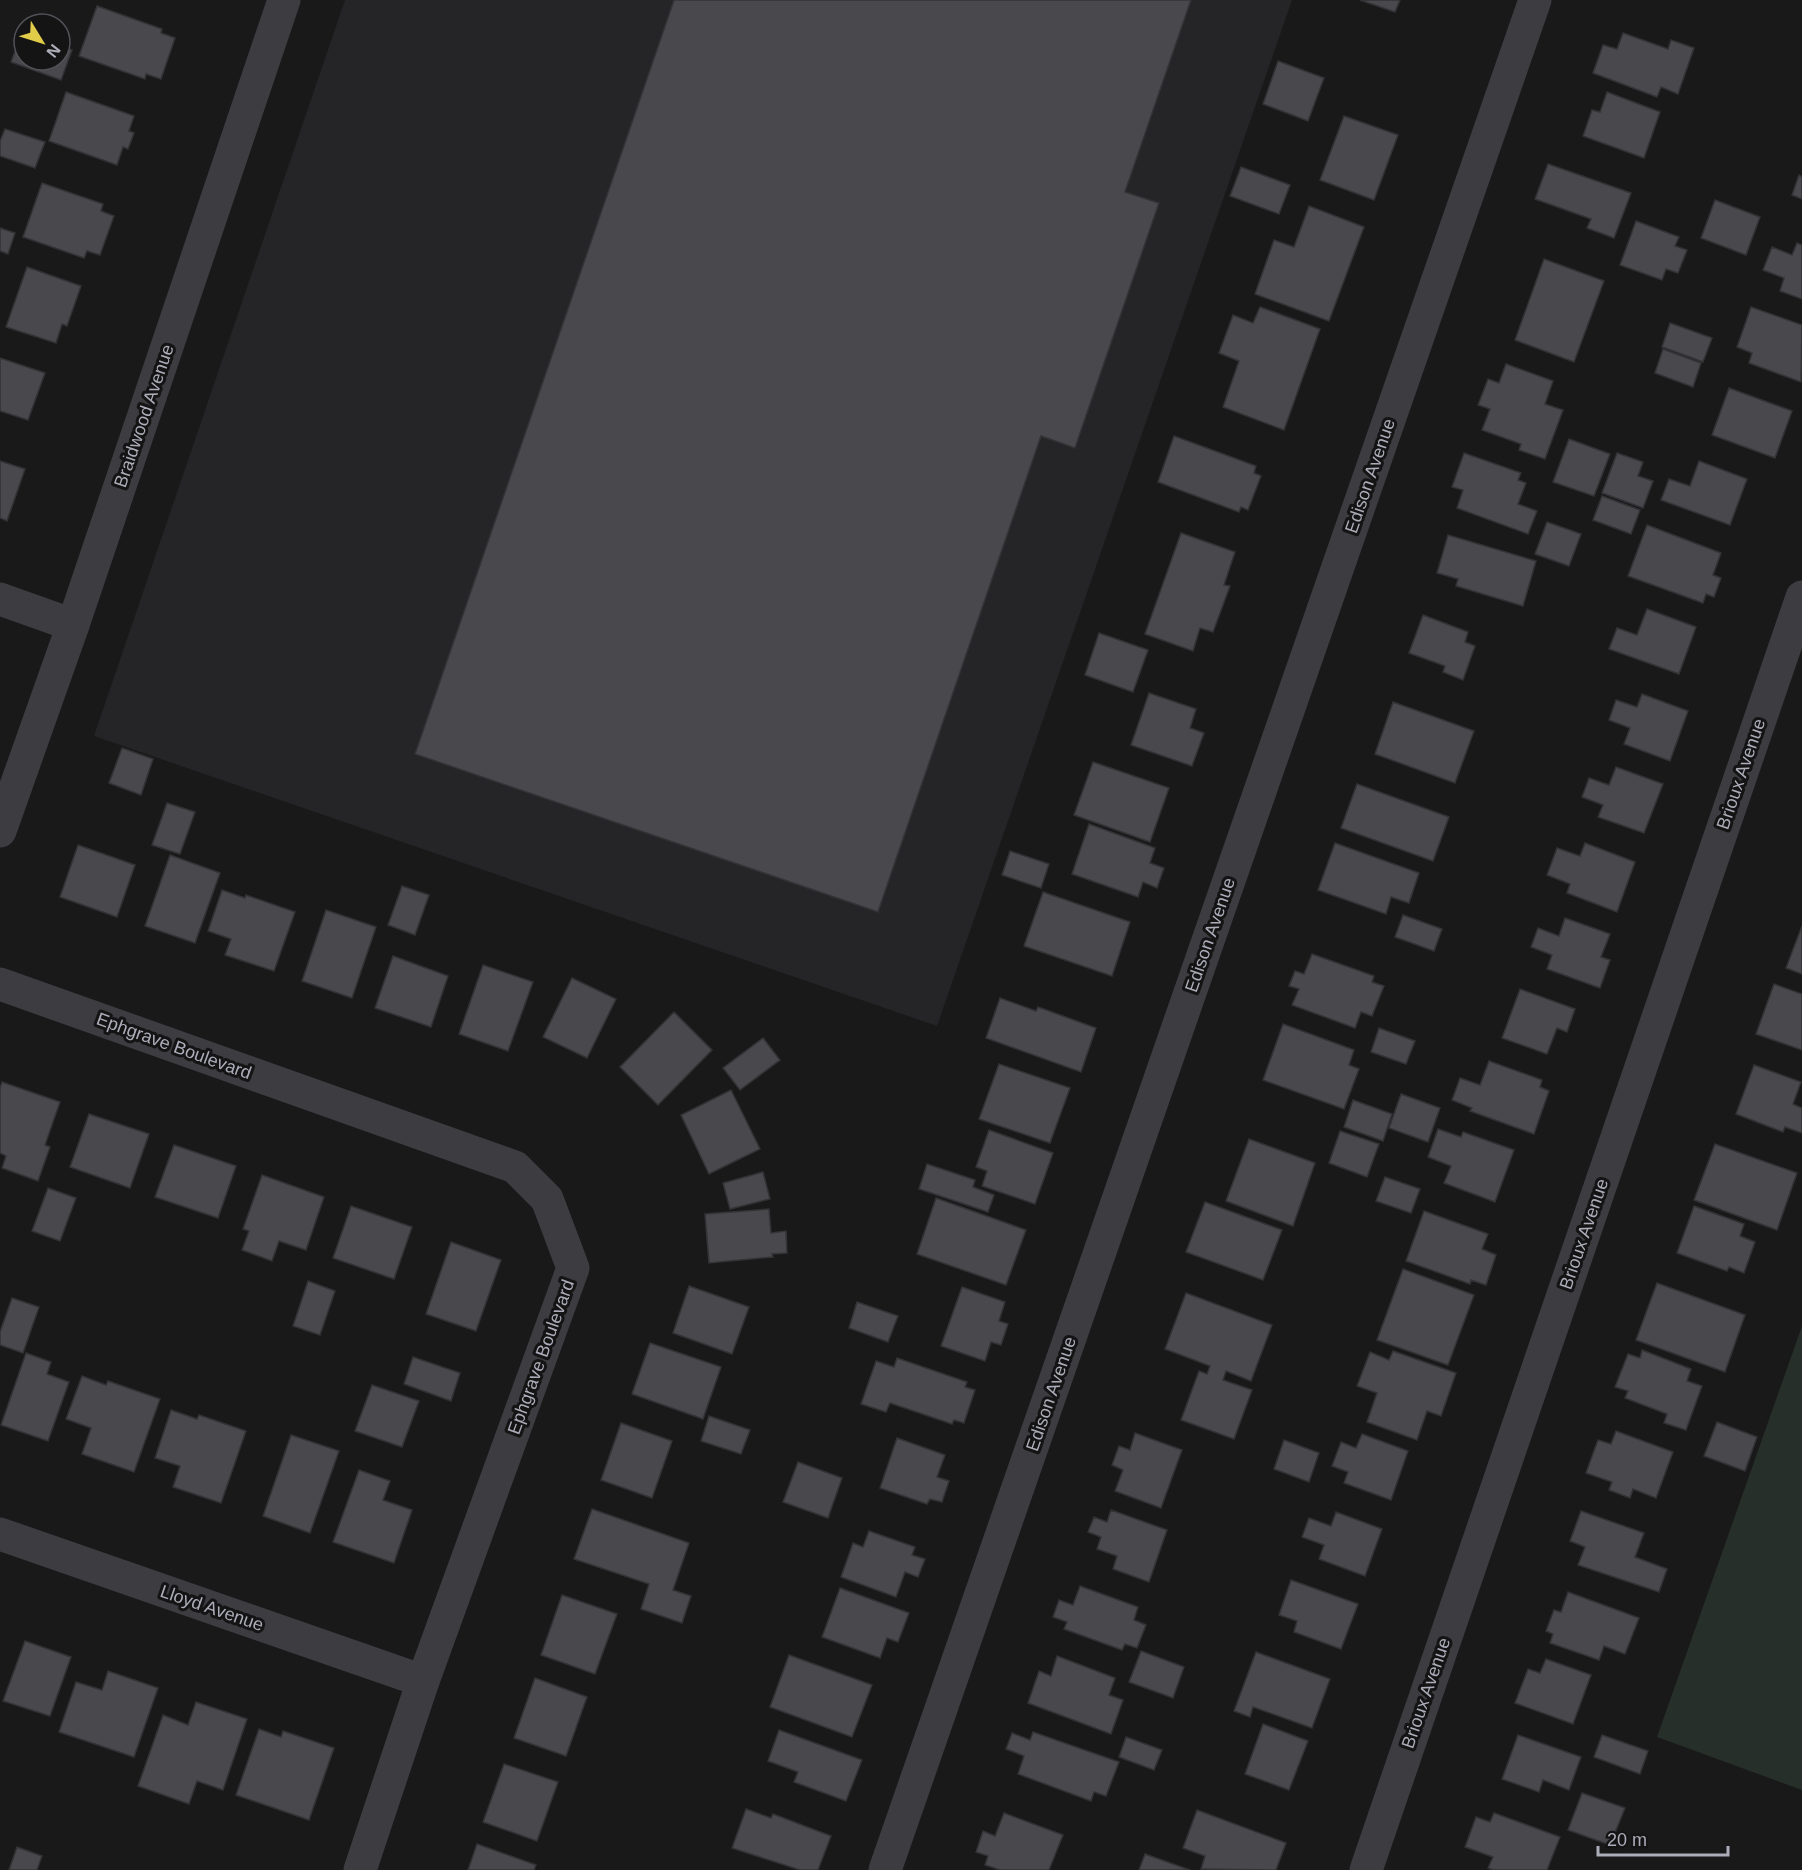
<svg xmlns="http://www.w3.org/2000/svg" width="1802" height="1870" font-family="Helvetica,sans-serif">
<rect width="100%" height="100%" fill="#19191a"/>
<polygon fill="#252527" points="345,0 1292,0 937,1026 94,736"/>
<polygon fill="#272f2a" points="1802,1326 1802,1790 1657,1737"/>
<g fill="#48484d" stroke="#333336" stroke-width="1.5">
<polygon points="674,0 1191,0 1125,192 1159,203 1075,448 1041,436 878,912 415,754"/>
<polygon points="1360,0 1400,0 1395,12"/>
<polygon points="97,6 162,29 161,33 175,38 161,79 146,74 145,79 79,56"/>
<polygon points="22,32 24,33 24,60 60,60 60,46 72,50 61,80 11,62"/>
<polygon points="1623,33 1668,49 1671,40 1694,48 1678,94 1661,87 1657,97 1593,73 1603,45 1617,49"/>
<polygon points="1278,61 1324,78 1308,121 1263,104"/>
<polygon points="66,92 134,116 129,131 134,133 128,149 123,147 117,165 49,141"/>
<polygon points="1607,92 1660,112 1644,158 1583,136 1592,110 1600,112"/>
<polygon points="1344,116 1398,135 1374,200 1320,180"/>
<polygon points="5,129 45,142 35,168 0,156 0,141"/>
<polygon points="1548,164 1631,193 1614,238 1587,228 1591,219 1535,199"/>
<polygon points="1241,167 1290,185 1279,214 1230,196"/>
<polygon points="1799,175 1802,177 1802,199 1792,195"/>
<polygon points="42,183 103,204 101,211 114,216 100,255 87,251 84,258 23,237"/>
<polygon points="1715,200 1760,217 1746,255 1701,238"/>
<polygon points="1309,206 1364,227 1329,321 1255,294 1274,240 1294,247"/>
<polygon points="1636,221 1679,237 1675,246 1687,250 1678,273 1666,269 1662,280 1620,265"/>
<polygon points="0,228 15,233 8,254 0,251"/>
<polygon points="1797,243 1802,245 1802,299 1780,291 1784,278 1763,270 1772,247 1792,255"/>
<polygon points="1544,259 1604,281 1574,362 1515,340"/>
<polygon points="27,267 81,286 67,326 62,324 56,343 6,327"/>
<polygon points="1260,307 1320,329 1284,430 1223,407 1239,361 1219,353 1233,315 1253,323"/>
<polygon points="1751,307 1802,325 1801,382 1749,363 1752,353 1737,347"/>
<polygon points="1670,323 1712,338 1703,362 1662,347"/>
<polygon points="1663,349 1701,363 1693,387 1655,373"/>
<polygon points="0,358 45,373 28,420 0,411"/>
<polygon points="1506,364 1553,381 1545,404 1563,410 1545,459 1519,450 1521,444 1482,430 1490,409 1478,405 1488,379 1499,383"/>
<polygon points="1729,388 1792,411 1775,458 1712,435"/>
<polygon points="1174,436 1256,466 1254,473 1261,476 1248,510 1241,507 1239,512 1158,482"/>
<polygon points="1569,439 1610,454 1594,496 1553,482"/>
<polygon points="1464,453 1521,473 1518,480 1526,483 1518,504 1537,511 1528,534 1457,508 1463,490 1452,487"/>
<polygon points="1617,453 1643,462 1638,476 1653,481 1643,508 1602,493"/>
<polygon points="0,461 25,469 7,521 0,518"/>
<polygon points="1699,461 1747,479 1730,525 1661,500 1669,479 1690,486"/>
<polygon points="1602,496 1640,510 1631,534 1593,520"/>
<polygon points="1547,522 1581,534 1569,566 1535,554"/>
<polygon points="1647,525 1721,553 1713,575 1721,578 1714,597 1706,594 1703,603 1628,576"/>
<polygon points="1181,533 1235,552 1224,585 1230,586 1213,632 1200,628 1193,651 1145,634"/>
<polygon points="1448,535 1536,561 1523,606 1456,586 1458,579 1437,573"/>
<polygon points="1647,609 1696,627 1679,674 1609,649 1617,628 1637,635"/>
<polygon points="1423,615 1468,632 1465,642 1475,646 1463,680 1443,672 1445,666 1409,653"/>
<polygon points="1099,633 1148,650 1133,692 1085,675"/>
<polygon points="1149,693 1196,709 1190,728 1204,733 1192,766 1131,745"/>
<polygon points="1642,694 1688,711 1670,761 1624,744 1630,728 1609,720 1616,700 1637,707"/>
<polygon points="1393,702 1474,731 1455,783 1375,754"/>
<polygon points="122,748 153,759 141,795 109,783"/>
<polygon points="1093,762 1169,788 1150,842 1074,815"/>
<polygon points="1616,767 1663,784 1644,833 1598,817 1603,805 1582,797 1589,778 1609,785"/>
<polygon points="1357,784 1449,817 1433,861 1341,828"/>
<polygon points="167,803 195,812 180,854 152,845"/>
<polygon points="1089,824 1155,848 1150,863 1164,868 1157,888 1143,882 1138,897 1072,874"/>
<polygon points="1335,843 1419,873 1409,903 1391,897 1386,914 1318,890"/>
<polygon points="1585,843 1635,862 1617,912 1567,893 1570,884 1547,875 1557,848 1580,856"/>
<polygon points="78,845 135,865 117,917 60,897"/>
<polygon points="1010,851 1049,864 1041,888 1002,875"/>
<polygon points="170,855 220,873 195,943 145,926"/>
<polygon points="402,886 429,895 415,935 388,925"/>
<polygon points="222,890 245,898 246,895 295,912 274,971 225,955 231,939 208,931"/>
<polygon points="1043,892 1130,922 1112,976 1024,946"/>
<polygon points="326,910 376,927 352,998 302,981"/>
<polygon points="1403,915 1442,929 1434,951 1395,937"/>
<polygon points="1565,918 1610,934 1601,957 1610,960 1600,988 1547,969 1552,955 1531,947 1538,928 1559,936"/>
<polygon points="1802,926 1802,974 1786,968"/>
<polygon points="1312,954 1374,976 1372,982 1384,986 1372,1016 1361,1012 1355,1028 1292,1005 1299,989 1289,986 1295,971 1304,974"/>
<polygon points="393,956 448,976 431,1027 375,1008"/>
<polygon points="483,965 533,982 508,1051 459,1034"/>
<polygon points="572,978 616,999 587,1058 543,1037"/>
<polygon points="1774,984 1802,994 1802,1050 1756,1034"/>
<polygon points="1520,989 1575,1009 1567,1032 1557,1028 1547,1054 1502,1038"/>
<polygon points="1000,998 1036,1011 1038,1007 1096,1028 1081,1072 986,1038"/>
<polygon points="674,1012 712,1050 658,1105 620,1067"/>
<polygon points="1283,1024 1354,1050 1349,1065 1359,1069 1344,1109 1263,1080"/>
<polygon points="1379,1028 1415,1041 1406,1064 1371,1052"/>
<polygon points="763,1038 780,1060 740,1090 723,1068"/>
<polygon points="1489,1061 1542,1080 1540,1087 1549,1091 1534,1134 1470,1111 1472,1108 1452,1100 1460,1078 1480,1085"/>
<polygon points="999,1064 1070,1088 1050,1143 979,1119"/>
<polygon points="1754,1065 1801,1082 1793,1104 1802,1108 1802,1133 1785,1127 1783,1132 1736,1114"/>
<polygon points="2,1082 60,1102 45,1145 50,1147 38,1181 2,1168 6,1156 0,1153 0,1088"/>
<polygon points="731,1090 760,1149 709,1174 681,1115"/>
<polygon points="1401,1094 1440,1108 1428,1142 1389,1128"/>
<polygon points="1353,1100 1392,1114 1383,1141 1344,1127"/>
<polygon points="89,1114 149,1134 130,1188 70,1167"/>
<polygon points="1438,1129 1461,1137 1463,1132 1514,1150 1495,1202 1444,1183 1451,1166 1428,1157"/>
<polygon points="989,1130 1053,1153 1035,1204 982,1186 987,1171 976,1167"/>
<polygon points="1340,1131 1379,1144 1367,1177 1329,1163"/>
<polygon points="1249,1139 1315,1163 1293,1226 1226,1201"/>
<polygon points="1715,1144 1797,1173 1777,1230 1694,1200"/>
<polygon points="174,1145 236,1166 218,1218 155,1197"/>
<polygon points="927,1164 975,1180 973,1187 994,1195 988,1212 919,1189"/>
<polygon points="763,1172 770,1199 730,1209 723,1183"/>
<polygon points="262,1175 324,1197 306,1250 279,1241 272,1261 242,1250 249,1231 243,1229"/>
<polygon points="1385,1177 1420,1189 1411,1213 1376,1201"/>
<polygon points="48,1188 76,1198 60,1241 32,1231"/>
<polygon points="936,1198 1026,1230 1006,1285 917,1254"/>
<polygon points="1205,1202 1282,1230 1263,1280 1186,1252"/>
<polygon points="351,1206 412,1227 394,1279 333,1258"/>
<polygon points="1694,1206 1744,1224 1740,1236 1755,1242 1744,1273 1729,1267 1727,1271 1677,1253"/>
<polygon points="769,1209 771,1233 786,1231 787,1253 772,1254 773,1257 709,1263 705,1214"/>
<polygon points="1424,1211 1488,1234 1482,1249 1496,1255 1486,1285 1471,1280 1470,1284 1406,1261"/>
<polygon points="451,1242 501,1260 476,1331 426,1314"/>
<polygon points="1403,1269 1474,1295 1448,1365 1377,1340"/>
<polygon points="308,1281 335,1291 320,1335 293,1326"/>
<polygon points="1657,1283 1745,1315 1725,1372 1636,1340"/>
<polygon points="689,1286 749,1307 732,1354 673,1333"/>
<polygon points="962,1287 1005,1302 999,1321 1008,1324 1001,1345 991,1342 985,1361 941,1346"/>
<polygon points="1186,1293 1272,1325 1251,1381 1226,1371 1223,1380 1252,1390 1234,1439 1181,1420 1199,1371 1207,1374 1210,1366 1165,1349"/>
<polygon points="12,1298 39,1307 23,1353 0,1345 0,1332"/>
<polygon points="857,1302 898,1316 888,1342 849,1328"/>
<polygon points="650,1343 721,1367 703,1419 632,1394"/>
<polygon points="1642,1350 1691,1369 1687,1381 1702,1386 1686,1430 1664,1423 1667,1414 1625,1398 1628,1391 1615,1387 1628,1354 1640,1358"/>
<polygon points="1393,1351 1456,1373 1441,1416 1427,1411 1417,1440 1367,1422 1377,1393 1357,1386 1370,1352 1389,1360"/>
<polygon points="26,1353 51,1362 47,1374 69,1382 48,1441 1,1425"/>
<polygon points="413,1357 460,1373 451,1401 404,1384"/>
<polygon points="897,1358 967,1382 965,1387 975,1390 964,1423 954,1420 952,1424 890,1403 886,1412 861,1404 876,1361 894,1367"/>
<polygon points="82,1376 106,1385 108,1381 160,1399 134,1472 82,1454 91,1428 66,1419"/>
<polygon points="372,1385 419,1401 402,1447 355,1431"/>
<polygon points="171,1410 197,1419 199,1415 246,1431 221,1503 173,1487 180,1466 155,1458"/>
<polygon points="709,1416 750,1430 741,1454 701,1441"/>
<polygon points="1717,1422 1757,1437 1745,1471 1704,1456"/>
<polygon points="621,1423 672,1441 652,1498 601,1480"/>
<polygon points="1616,1431 1673,1452 1656,1498 1633,1489 1630,1498 1609,1490 1612,1482 1586,1473 1598,1440 1611,1444"/>
<polygon points="1135,1433 1182,1450 1161,1508 1115,1491 1123,1470 1112,1465 1119,1446 1130,1450"/>
<polygon points="1362,1434 1408,1451 1391,1500 1344,1483 1348,1472 1332,1466 1341,1442 1356,1448"/>
<polygon points="291,1435 339,1451 310,1533 263,1516"/>
<polygon points="897,1438 945,1455 937,1477 949,1481 942,1502 930,1499 927,1504 880,1488"/>
<polygon points="1284,1440 1319,1453 1309,1482 1274,1469"/>
<polygon points="798,1462 842,1478 828,1518 783,1502"/>
<polygon points="359,1470 390,1481 383,1500 412,1510 394,1563 333,1542"/>
<polygon points="592,1509 689,1543 673,1590 691,1596 682,1623 641,1609 649,1584 574,1559"/>
<polygon points="1111,1510 1167,1530 1149,1582 1113,1569 1117,1556 1097,1549 1101,1537 1088,1532 1094,1517 1107,1522"/>
<polygon points="1581,1511 1644,1533 1635,1557 1667,1569 1659,1592 1578,1565 1585,1547 1570,1541"/>
<polygon points="1336,1512 1382,1529 1365,1576 1319,1559 1324,1545 1302,1537 1309,1518 1331,1526"/>
<polygon points="869,1531 915,1547 912,1555 925,1559 918,1577 905,1572 896,1597 841,1577 853,1543 863,1547"/>
<polygon points="1291,1580 1358,1604 1341,1649 1294,1632 1297,1621 1279,1615"/>
<polygon points="1080,1586 1138,1607 1134,1620 1146,1625 1137,1648 1125,1644 1122,1650 1064,1629 1067,1622 1053,1617 1059,1600 1073,1605"/>
<polygon points="840,1588 909,1613 898,1642 887,1638 880,1658 822,1637"/>
<polygon points="1568,1592 1639,1618 1625,1654 1604,1646 1599,1660 1550,1643 1553,1634 1546,1631 1554,1610 1561,1612"/>
<polygon points="562,1595 617,1614 595,1674 541,1655"/>
<polygon points="25,1641 71,1657 50,1716 3,1701"/>
<polygon points="1141,1651 1184,1667 1173,1698 1129,1682"/>
<polygon points="1256,1652 1330,1679 1312,1728 1253,1707 1250,1717 1234,1711"/>
<polygon points="789,1655 872,1685 852,1737 770,1707"/>
<polygon points="1057,1656 1115,1678 1109,1695 1123,1700 1111,1734 1028,1703 1039,1671 1051,1676"/>
<polygon points="1546,1659 1591,1675 1573,1724 1515,1703 1528,1669 1540,1673"/>
<polygon points="108,1671 158,1688 134,1757 59,1732 76,1682 102,1690"/>
<polygon points="535,1678 587,1697 566,1756 514,1738"/>
<polygon points="196,1702 247,1719 223,1790 197,1781 189,1804 138,1786 163,1715 188,1725"/>
<polygon points="1263,1724 1308,1741 1289,1790 1245,1774"/>
<polygon points="259,1729 281,1737 283,1731 334,1748 309,1820 236,1795"/>
<polygon points="779,1730 862,1760 846,1801 794,1782 798,1772 768,1761"/>
<polygon points="1033,1732 1119,1762 1106,1796 1094,1792 1091,1801 1018,1774 1024,1756 1006,1749 1012,1733 1030,1740"/>
<polygon points="1518,1735 1581,1757 1569,1790 1543,1780 1539,1792 1502,1779"/>
<polygon points="1602,1735 1648,1751 1640,1774 1594,1757"/>
<polygon points="1126,1737 1162,1750 1154,1770 1119,1757"/>
<polygon points="504,1764 558,1782 537,1841 483,1822"/>
<polygon points="1582,1793 1625,1808 1610,1845 1568,1830"/>
<polygon points="746,1809 771,1818 773,1814 831,1836 818,1870 800,1870 732,1848"/>
<polygon points="1197,1810 1286,1843 1276,1870 1201,1869 1205,1856 1183,1848"/>
<polygon points="1004,1813 1063,1835 1049,1870 1000,1870 985,1865 988,1856 976,1852 983,1831 995,1836"/>
<polygon points="1494,1813 1560,1837 1547,1870 1493,1870 1488,1868 1493,1857 1465,1847 1476,1817 1490,1822"/>
<polygon points="477,1844 536,1865 534,1870 468,1870"/>
<polygon points="17,1847 42,1856 37,1870 9,1870"/>
<polygon points="1145,1854 1190,1870 1139,1870"/>
</g>
<g fill="none" stroke-linecap="round" stroke-linejoin="round">
<g stroke="#3c3c41" stroke-width="33">
<polyline points="0,599 73,625"/>
<polyline points="0,831 73,625 284,0"/>
<polyline points="0,984 515,1167 547,1199 573,1268 423,1681 360,1870"/>
<polyline points="0,1534 423,1681"/>
<polyline points="885,1870 1535,0"/>
<polyline points="1366,1870 1802,597"/>
</g>
</g>
<g text-anchor="middle" dominant-baseline="central" stroke-width="6" stroke-linejoin="round" paint-order="stroke">
<g font-size="18" fill="#acadb9" stroke="#141415">
<text transform="translate(144 416) rotate(-71)">Braidwood Avenue</text>
<text transform="translate(1370 476) rotate(-71)">Edison Avenue</text>
<text transform="translate(1741 774) rotate(-71)">Brioux Avenue</text>
<text transform="translate(1210 935) rotate(-71)">Edison Avenue</text>
<text transform="translate(174 1046) rotate(20)">Ephgrave Boulevard</text>
<text transform="translate(1584 1234) rotate(-71)">Brioux Avenue</text>
<text transform="translate(541 1357) rotate(-70)">Ephgrave Boulevard</text>
<text transform="translate(1051 1394) rotate(-71)">Edison Avenue</text>
<text transform="translate(212 1608) rotate(19)">Lloyd Avenue</text>
<text transform="translate(1426 1693) rotate(-71)">Brioux Avenue</text>
</g>
</g>
<g transform="translate(42 42) rotate(128)"><circle r="28" fill="#141415" stroke="#515157" stroke-width="1.5"/>
<path d="M0-4.5L10 22L0 15L-10 22Z" fill="#e1cc4a"/>
<text y="-9" font-size="16" font-weight="bold" text-anchor="middle" fill="#acadb9">N</text>
</g>
<path d="M1598 1846v9h130v-9" fill="none" stroke="#acadb9" stroke-width="3"/>
<text x="1607" y="1846" font-size="18" fill="#acadb9" stroke="#141415" stroke-width="4.5" paint-order="stroke">20 m</text>
</svg>
